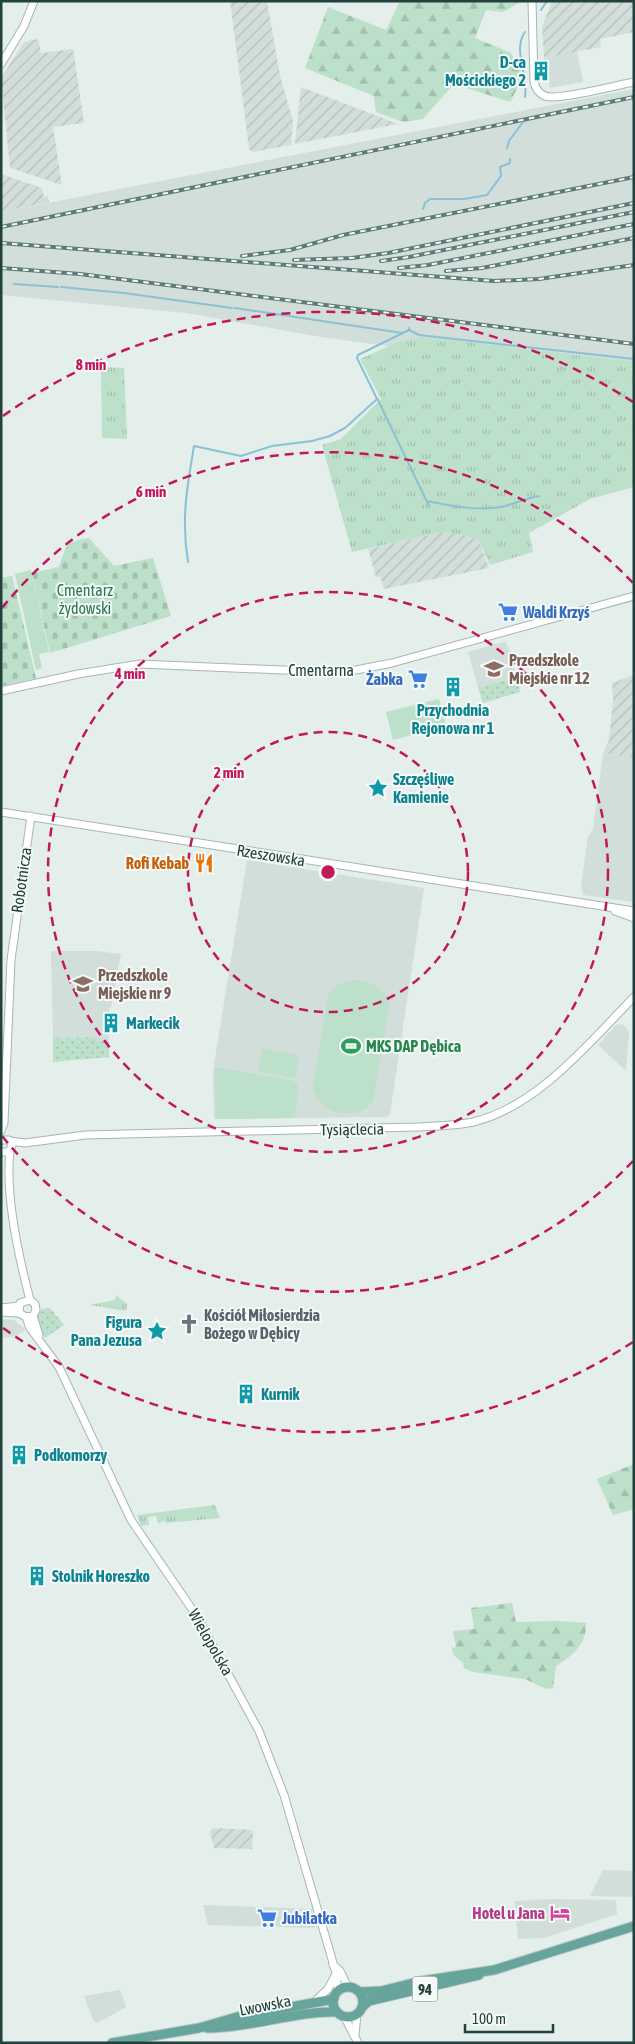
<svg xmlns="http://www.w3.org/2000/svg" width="635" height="2044" font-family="'Asap Condensed',sans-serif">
<defs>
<pattern id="industrial-furrows" width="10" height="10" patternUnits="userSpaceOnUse" patternTransform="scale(1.25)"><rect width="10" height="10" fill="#d2deda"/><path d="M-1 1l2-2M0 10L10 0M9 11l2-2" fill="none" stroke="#b4c0bc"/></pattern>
<pattern id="grass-tufts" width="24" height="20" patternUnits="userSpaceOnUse" patternTransform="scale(1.25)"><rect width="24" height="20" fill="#bce0ca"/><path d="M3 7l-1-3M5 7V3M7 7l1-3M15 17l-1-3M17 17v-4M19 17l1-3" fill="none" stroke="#a1c1ae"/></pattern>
<pattern id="forest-firs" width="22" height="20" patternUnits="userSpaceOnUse" patternTransform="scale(1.25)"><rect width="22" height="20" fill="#bce0ca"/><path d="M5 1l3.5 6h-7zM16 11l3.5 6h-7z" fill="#a1c1ae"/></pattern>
<pattern id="cemetery-stones" width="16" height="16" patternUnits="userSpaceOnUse" patternTransform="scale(1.25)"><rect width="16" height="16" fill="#bce0ca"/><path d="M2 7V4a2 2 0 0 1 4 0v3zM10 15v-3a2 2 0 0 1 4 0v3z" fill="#a1c1ae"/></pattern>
<pattern id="park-dots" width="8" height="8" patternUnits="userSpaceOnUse" patternTransform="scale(1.25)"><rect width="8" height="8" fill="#bce0ca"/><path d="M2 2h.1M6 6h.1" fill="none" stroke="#a1c1ae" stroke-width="1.8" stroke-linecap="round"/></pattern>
</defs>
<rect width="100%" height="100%" fill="#e4eeeb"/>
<g fill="#d2deda">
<polygon points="577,51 583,82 550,88 544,58"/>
<polygon points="634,89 634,375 545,367 321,337 186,313 1,295 1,212"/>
<polygon points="506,641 517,678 478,687 468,652"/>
<polygon points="603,753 634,758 633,902 583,895 581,886 588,836 593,830"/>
<polygon points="247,860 424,888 390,1114 387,1117 214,1119 213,1071"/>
<polygon points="51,951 97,951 121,954 111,1008 109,1008 109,1041 96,1041 95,1037 53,1038"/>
<polygon points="617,1024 624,1025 629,1032 626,1071 598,1045"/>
<polygon points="1,1319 14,1320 26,1330 15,1336 1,1338"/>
<polygon points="603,1870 634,1871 634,1897 590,1896"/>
<polygon points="552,1899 616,1900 617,1914 544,1938 518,1939 515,1901"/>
<polygon points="203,1905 312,1909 315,1928 208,1925"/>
<polygon points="120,1990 126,2007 97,2023 94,2022 84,1996"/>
</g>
<g fill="url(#industrial-furrows)">
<polygon points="230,1 267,1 280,76 293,121 291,145 253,152 249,149"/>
<polygon points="552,1 634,1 634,32 600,39 601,47 544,58 542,27"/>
<polygon points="38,39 41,53 73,49 84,123 53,127 62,185 10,168 1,78 24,42"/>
<polygon points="301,87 341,102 398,124 295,144"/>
<polygon points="1,174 42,188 44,197 48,196 49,202 1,212"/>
<polygon points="442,532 478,538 489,568 384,589 380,576 376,577 368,549"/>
<polygon points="634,675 634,758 603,753 609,740 613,701 612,683"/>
<polygon points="213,1828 253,1830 252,1849 214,1848 210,1832"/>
</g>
<g fill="url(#grass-tufts)">
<polygon points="423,337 634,362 634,487 590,499 529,533 533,552 490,565 478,538 442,532 352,552 322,445 341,439 381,399 360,359 400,341"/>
<polygon points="101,367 124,368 127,439 102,438"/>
<polygon points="116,1295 127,1304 126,1311 90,1305 115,1300"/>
<polygon points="215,1505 220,1518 165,1523 165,1520 158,1524 156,1516 148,1517 149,1525 141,1526 137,1515"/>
</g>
<g fill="url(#forest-firs)">
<polygon points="400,1 522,1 503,12 486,10 475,38 511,53 523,78 510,102 454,84 423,119 403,122 376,112 374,96 305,68 328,7 386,30"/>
<polygon points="634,1464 634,1509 613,1515 597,1479"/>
<path d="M512,1603L516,1622L558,1621L586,1623C587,1644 572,1656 556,1666L553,1688L546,1689L525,1679L472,1672L464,1668L463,1663C457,1657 453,1658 452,1648L456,1647L453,1631L474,1629L471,1608Z"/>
</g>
<g fill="url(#cemetery-stones)">
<path d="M89,538L114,566L153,558L171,616L50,653L32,573L59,567C67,545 64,542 89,538Z"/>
<polygon points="12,576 36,678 1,686 1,578"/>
</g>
<g fill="url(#park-dots)">
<polygon points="517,678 520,692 483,703 478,687"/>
<polygon points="96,1037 96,1041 109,1041 109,1057 53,1062 53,1038"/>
<polygon points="50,1308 64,1325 45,1338 40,1331 36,1317 42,1309"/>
</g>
<g fill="#bce0ca">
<polygon points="31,570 49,652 39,654 42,668 36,670 15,574"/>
<polygon points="439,699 446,726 393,740 386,712"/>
<path d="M351,980C368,979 386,987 389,1005L374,1099C362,1124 318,1114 313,1088L328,995L336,985Z"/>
<polygon points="262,1049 299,1055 295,1078 259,1072"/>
<polygon points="215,1067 294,1081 298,1086 295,1118 216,1119"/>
</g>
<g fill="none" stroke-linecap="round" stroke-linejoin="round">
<g stroke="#8ac1d5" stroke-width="2">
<polyline points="541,10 547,1"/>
<path d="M525,97C529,75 512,50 525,32"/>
<polyline points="507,148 509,141 523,122"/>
<polyline points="510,159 510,161"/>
<polyline points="423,209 425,203 430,199 464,199 487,195 501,176 500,167 510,163"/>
<polyline points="14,284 58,287"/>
<polyline points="61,287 124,293 232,308"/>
<polyline points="235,308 402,333"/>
<polyline points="409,330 419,335 634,359"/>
<polyline points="377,398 429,506"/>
<path d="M427,501C451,506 477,511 501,507C514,504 526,498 539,496"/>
<path d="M188,562C181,520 187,487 194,446L241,456L272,446L312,441L330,436L345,428L377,399L357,358L358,355L409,330V328"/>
</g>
<defs>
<g id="tertiary">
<path d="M532,1L534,81C535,88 538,93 545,96C557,101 617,85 634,82"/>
<polyline points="1,64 24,26 34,1"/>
<polyline points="1,691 78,674 140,664 328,672 356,670 392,663 634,596"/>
<polyline points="1,812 634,911"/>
<polyline points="615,911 634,918"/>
<polyline points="1,1131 4,1123 11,960 31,816"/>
<polyline points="1,1140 9,1140 12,1145 9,1152 1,1152"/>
<path d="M10,1141L25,1143L85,1135L416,1127C435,1126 454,1126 473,1122C537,1107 589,1043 634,997"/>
<path d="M10,1151C5,1194 19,1258 30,1300"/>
<polyline points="1,1308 19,1306"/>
<polyline points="1,1312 19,1313"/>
<polyline points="33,1316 39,1335"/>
<polyline points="26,1317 33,1316 36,1310 35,1304 30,1300 20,1303 19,1313 26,1317 30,1328 59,1367 131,1520 196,1615 259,1731 284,1795 336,1973 338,1991"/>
<polyline points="333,1965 340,1971 348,1987"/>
<polyline points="314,2002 328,1989 336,1974"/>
<polyline points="344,2016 358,2043"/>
<polyline points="355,2035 357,2014"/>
</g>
<g id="primary">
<circle cx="348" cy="2002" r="15"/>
<polyline points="360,1992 381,1991 421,1981 494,1970 634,1926"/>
<polyline points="362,2007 369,2001 479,1975"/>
<path d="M207,2028C251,2028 293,2011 337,2012"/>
<polyline points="112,2043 199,2028 237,2017 334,1999"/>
</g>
</defs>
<use href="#tertiary" stroke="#a6b7b3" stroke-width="9"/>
<use href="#primary" stroke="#c1cac8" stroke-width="11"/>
<use href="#tertiary" stroke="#fff" stroke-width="7"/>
<use href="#primary" stroke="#67a59c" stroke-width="9"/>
<defs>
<g id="rail">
<polyline points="1,227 634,97"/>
<polyline points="1,243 494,281 539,279 634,265"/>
<polyline points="242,256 290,250 343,235 634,177"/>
<polyline points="294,260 352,258 388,253 634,203"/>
<polyline points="381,261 409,257 634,212"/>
<polyline points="1,268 80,274 634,344"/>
<polyline points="399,268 428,265 634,224"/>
<polyline points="446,271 482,268 634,238"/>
</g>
</defs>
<use href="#rail" stroke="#5d7c77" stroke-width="4"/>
<use href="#rail" stroke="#f5faf8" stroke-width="2" stroke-dasharray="5.5" stroke-linecap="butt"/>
</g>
<g fill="none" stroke="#c2185b" stroke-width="2.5" stroke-dasharray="9 6">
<circle cx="328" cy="872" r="140"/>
<circle cx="328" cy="872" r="280"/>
<path d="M633 1161A420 420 0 0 1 2 1136M2 608A420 420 0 0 1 633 583"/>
<path d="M633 1342A560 560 0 0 1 3 1328M3 416A560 560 0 0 1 633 402"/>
</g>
<defs>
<symbol id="building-bare" viewBox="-9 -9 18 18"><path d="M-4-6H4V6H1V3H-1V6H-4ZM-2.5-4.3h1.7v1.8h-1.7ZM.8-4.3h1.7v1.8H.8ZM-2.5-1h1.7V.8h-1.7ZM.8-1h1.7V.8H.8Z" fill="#0f9aa8" stroke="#f5faf8" stroke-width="2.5" paint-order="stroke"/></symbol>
<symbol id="supermarket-bare" viewBox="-9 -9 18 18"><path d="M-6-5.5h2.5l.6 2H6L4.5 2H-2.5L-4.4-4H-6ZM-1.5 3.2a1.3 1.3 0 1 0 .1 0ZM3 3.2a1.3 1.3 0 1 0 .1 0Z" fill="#3f7fe0" stroke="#f5faf8" stroke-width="2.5" paint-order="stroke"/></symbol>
<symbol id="school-bare" viewBox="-9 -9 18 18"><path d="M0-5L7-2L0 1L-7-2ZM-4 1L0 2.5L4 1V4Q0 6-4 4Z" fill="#8d6e63" stroke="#f5faf8" stroke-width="2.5" paint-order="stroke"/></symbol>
<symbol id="sight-bare" viewBox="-9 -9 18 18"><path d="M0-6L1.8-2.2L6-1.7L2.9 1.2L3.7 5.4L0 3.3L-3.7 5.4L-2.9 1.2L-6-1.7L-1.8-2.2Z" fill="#0f9aa8" stroke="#f5faf8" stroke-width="2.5" paint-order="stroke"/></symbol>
<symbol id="restaurant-bare" viewBox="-9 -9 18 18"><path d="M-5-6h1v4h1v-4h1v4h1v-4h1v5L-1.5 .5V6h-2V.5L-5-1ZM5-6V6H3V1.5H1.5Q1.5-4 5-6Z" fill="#e8710a" stroke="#f5faf8" stroke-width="2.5" paint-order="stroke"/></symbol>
<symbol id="stadium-bare" viewBox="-9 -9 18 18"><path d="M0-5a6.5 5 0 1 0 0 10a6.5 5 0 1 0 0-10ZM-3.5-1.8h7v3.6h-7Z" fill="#2e9e5b" stroke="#f5faf8" stroke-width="2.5" paint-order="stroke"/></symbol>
<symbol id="church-bare" viewBox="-9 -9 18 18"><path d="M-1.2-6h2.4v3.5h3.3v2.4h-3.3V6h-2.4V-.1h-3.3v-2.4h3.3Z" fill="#6b7280" stroke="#f5faf8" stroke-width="2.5" paint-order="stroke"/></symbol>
<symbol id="hotel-bare" viewBox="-9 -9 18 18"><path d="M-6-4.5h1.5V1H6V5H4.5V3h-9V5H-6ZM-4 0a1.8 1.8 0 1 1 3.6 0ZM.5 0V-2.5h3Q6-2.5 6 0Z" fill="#d1479c" stroke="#f5faf8" stroke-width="2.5" paint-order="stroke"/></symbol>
</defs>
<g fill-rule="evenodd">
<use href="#building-bare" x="527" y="57" width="28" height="28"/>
<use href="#supermarket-bare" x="494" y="598" width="28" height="28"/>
<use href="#school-bare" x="480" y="655" width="28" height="28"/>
<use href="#supermarket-bare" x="404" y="665" width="28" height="28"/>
<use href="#building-bare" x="439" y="673" width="28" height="28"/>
<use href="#sight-bare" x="364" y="774" width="28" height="28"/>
<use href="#restaurant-bare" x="190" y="849" width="28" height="28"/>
<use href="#school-bare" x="69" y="970" width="28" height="28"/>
<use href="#building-bare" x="97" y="1009" width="28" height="28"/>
<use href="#stadium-bare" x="337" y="1032" width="28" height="28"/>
<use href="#church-bare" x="175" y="1310" width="28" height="28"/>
<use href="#sight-bare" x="143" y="1317" width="28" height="28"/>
<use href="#building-bare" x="232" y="1380" width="28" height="28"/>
<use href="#building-bare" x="5" y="1441" width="28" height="28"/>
<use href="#building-bare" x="23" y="1562" width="28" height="28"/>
<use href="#hotel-bare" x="546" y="1899" width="28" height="28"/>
<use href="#supermarket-bare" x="253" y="1904" width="28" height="28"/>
</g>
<g text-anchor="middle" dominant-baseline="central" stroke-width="4" stroke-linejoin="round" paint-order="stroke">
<rect fill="#f5faf8" stroke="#617874" stroke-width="1" x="412.5" y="1976.5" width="25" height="25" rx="4"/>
<g font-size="15" font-weight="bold" fill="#22413c">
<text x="425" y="1989">94</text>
</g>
<g font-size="16" font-weight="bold" fill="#0d838f" stroke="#f5faf8" text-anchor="start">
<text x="526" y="62" text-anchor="end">D-ca<tspan x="526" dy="18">Mościckiego 2</tspan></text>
<text x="453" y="710" text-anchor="middle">Przychodnia<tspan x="453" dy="18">Rejonowa nr 1</tspan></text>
<text x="393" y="779">Szczęśliwe<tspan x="393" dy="18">Kamienie</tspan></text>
<text x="126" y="1023">Markecik</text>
<text x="142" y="1322" text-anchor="end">Figura<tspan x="142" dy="18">Pana Jezusa</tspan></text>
<text x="261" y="1394">Kurnik</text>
<text x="34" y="1455">Podkomorzy</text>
<text x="52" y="1576">Stolnik Horeszko</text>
</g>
<g font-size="16" fill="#2a7952" stroke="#f5faf8">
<text x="85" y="590">Cmentarz<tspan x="85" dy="18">żydowski</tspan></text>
</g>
<g font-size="16" font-weight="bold" fill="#366cbe" stroke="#f5faf8" text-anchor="start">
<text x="523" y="612">Waldi Krzyś</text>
<text x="403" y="679" text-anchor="end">Żabka</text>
<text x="282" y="1918">Jubilatka</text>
</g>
<g font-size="16" font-weight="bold" fill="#785e54" stroke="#f5faf8" text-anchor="start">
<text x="509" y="660">Przedszkole<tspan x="509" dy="18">Miejskie nr 12</tspan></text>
<text x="98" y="975">Przedszkole<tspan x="98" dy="18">Miejskie nr 9</tspan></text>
</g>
<g font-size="16" fill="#22413c" stroke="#f5faf8">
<text x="321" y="670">Cmentarna</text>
<text transform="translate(271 855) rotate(9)">Rzeszowska</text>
<text transform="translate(21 880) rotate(-82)">Robotnicza</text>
<text transform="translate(352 1129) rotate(-1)">Tysiąclecia</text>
<text transform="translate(211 1642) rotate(60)">Wielopolska</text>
<text transform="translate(265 2005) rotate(-11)">Lwowska</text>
</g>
<g font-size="16" font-weight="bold" fill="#c56008" stroke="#f5faf8" text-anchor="end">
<text x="189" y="863">Rofi Kebab</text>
</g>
<g font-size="16" font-weight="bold" fill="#27864d" stroke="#f5faf8" text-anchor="start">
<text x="366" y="1046">MKS DAP Dębica</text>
</g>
<g font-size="16" font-weight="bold" fill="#5b616d" stroke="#f5faf8" text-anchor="start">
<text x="204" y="1315">Kościół Miłosierdzia<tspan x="204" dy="18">Bożego w Dębicy</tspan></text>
</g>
<g font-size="16" font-weight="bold" fill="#b23c85" stroke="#f5faf8" text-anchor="end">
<text x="545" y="1913">Hotel u Jana</text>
</g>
</g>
<circle cx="328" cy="872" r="8" fill="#c2185b" stroke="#f5faf8" stroke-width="2.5"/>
<g font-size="15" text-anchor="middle" font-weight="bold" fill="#c2185b" stroke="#f5faf8" stroke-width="4" stroke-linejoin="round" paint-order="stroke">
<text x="91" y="370">8 min</text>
<text x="151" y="497">6 min</text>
<text x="130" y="679">4 min</text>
<text x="229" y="778">2 min</text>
</g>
<rect width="635" height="2044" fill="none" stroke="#22413c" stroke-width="5"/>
<path d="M465 2024v8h88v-8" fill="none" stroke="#22413c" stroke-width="2.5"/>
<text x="472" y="2024" font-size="15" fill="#22413c" stroke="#f5faf8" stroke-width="4" paint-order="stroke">100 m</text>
</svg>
